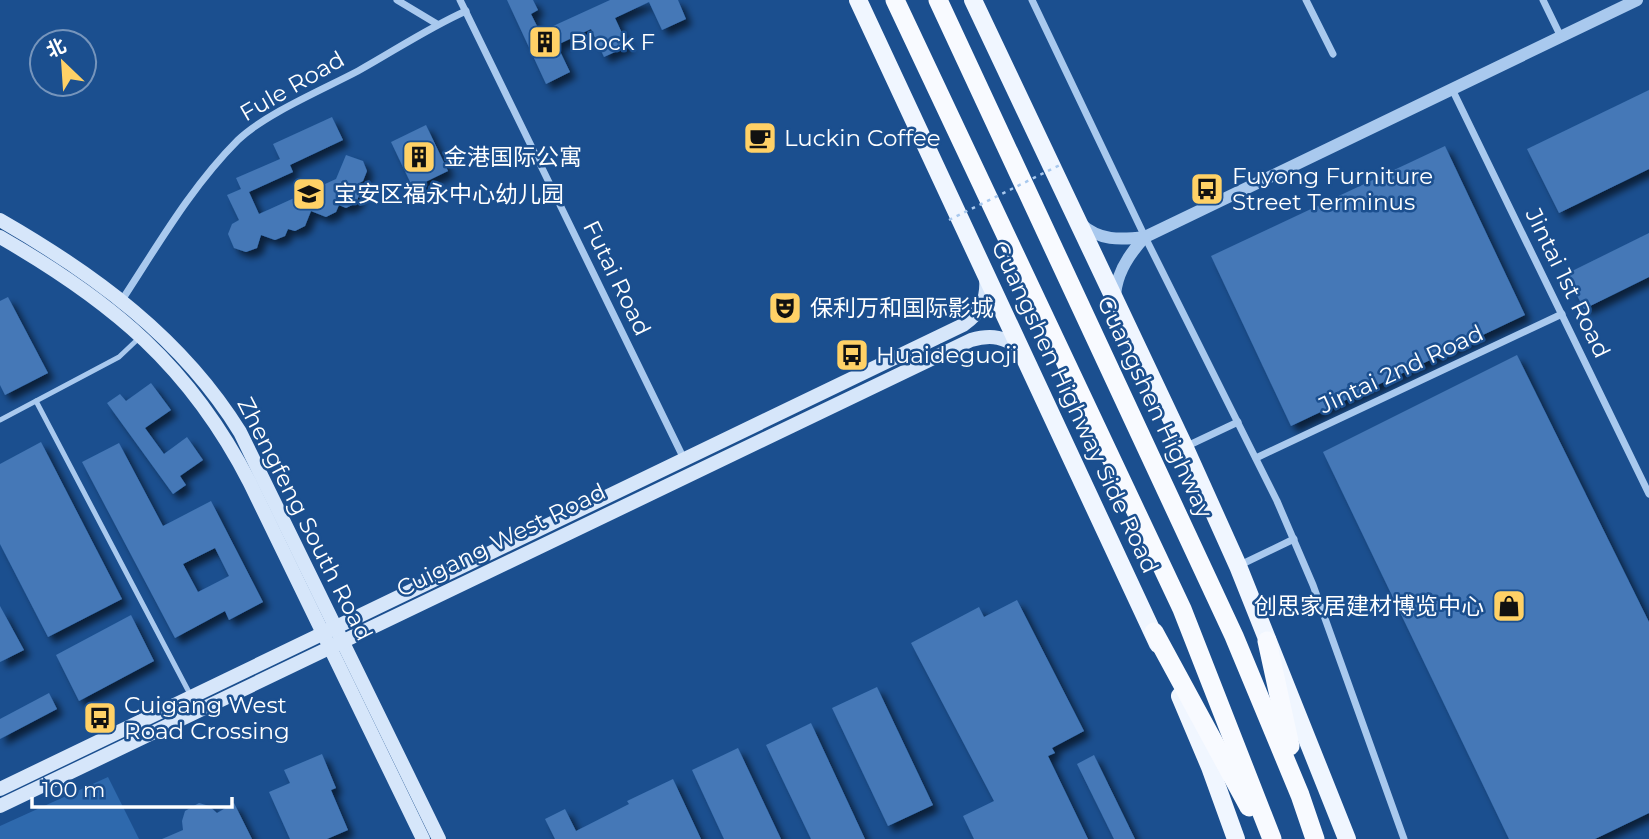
<svg xmlns="http://www.w3.org/2000/svg" width="1649" height="839" font-family="Montserrat,'Noto Sans SC',sans-serif">
<defs>
<filter id="shadow"><feDropShadow dx="6" dy="6" stdDeviation="3.5" flood-color="#0009"/></filter>
</defs>
<rect width="100%" height="100%" fill="#1b4f8f"/>
<polygon fill="#2e69ad" points="108,777 139,839 0,839 0,826"/>
<g fill="#4478b7" fill-rule="evenodd" filter="url(#shadow)">
<polygon points="507,0 533,0 538,10 531,14 540,32 610,0 678,0 686,19 662,30 649,2 615,18 628,46 604,57 591,29 557,45 570,72 546,84"/>
<polygon points="1649,90 1649,169 1559,213 1527,149"/>
<polygon points="332,117 343,140 290,165 293,172 249,192 259,214 336,179 346,155 363,161 367,171 363,181 356,185 360,193 356,203 346,208 339,205 336,212 326,217 311,211 305,226 295,231 288,229 285,236 275,240 261,235 257,248 246,252 234,248 228,234 232,224 239,220 227,195 241,189 236,178 280,159 273,144"/>
<polygon points="426,125 448,171 413,188 391,142"/>
<polygon points="1445,146 1525,315 1291,426 1211,256"/>
<polygon points="1649,233 1649,277 1584,309 1566,274"/>
<polygon points="8,297 48,373 5,395 0,385 0,301"/>
<polygon points="1517,355 1649,622 1649,813 1595,839 1509,839 1323,452"/>
<polygon points="151,383 171,410 145,428 164,454 187,437 203,460 180,476 186,485 173,494 107,403 120,394 126,401"/>
<polygon points="41,442 122,599 48,637 0,544 0,464"/>
<path d="M119,443L163,526L211,501L263,602L229,620L225,611L175,638L82,462ZM215,548L229,576L198,592L183,564Z"/>
<polygon points="1017,600 1084,731 1052,748 1055,753 1048,756 1088,839 974,839 963,816 994,801 911,643 979,607 984,617"/>
<polygon points="0,606 24,650 0,662"/>
<polygon points="131,615 154,661 79,701 56,655"/>
<polygon points="877,687 933,805 888,826 832,708"/>
<polygon points="49,693 57,709 0,739 0,719"/>
<polygon points="811,723 865,839 811,839 766,745"/>
<polygon points="738,748 781,839 724,839 692,770"/>
<polygon points="322,754 336,788 331,790 348,830 327,839 290,839 269,792 290,783 284,770"/>
<polygon points="1094,755 1135,839 1114,839 1077,764"/>
<polygon points="673,779 701,839 555,839 545,819 565,809 576,831 629,804 627,801"/>
<polygon points="199,803 209,806 217,813 234,803 252,839 162,839 183,830 182,821 185,811"/>
</g>
<g fill="none" stroke-linecap="round" stroke-linejoin="round">
<g stroke="#a9c9ee" stroke-width="5">
<polyline points="36,401 191,696"/>
<polyline points="0,420 119,357 138,339"/>
</g>
<g stroke="#a9c9ee" stroke-width="7">
<polyline points="397,0 437,24"/>
<polyline points="460,0 684,459"/>
<polyline points="1032,0 1145,237 1277,501 1313,585 1404,839"/>
<polyline points="1306,0 1333,54"/>
<polyline points="1543,0 1561,37"/>
<polyline points="1452,89 1649,494"/>
<path d="M122,300C158,245 191,187 238,140C265,114 324,89 358,71C394,51 428,28 466,11"/>
<polyline points="1185,447 1238,422"/>
<polyline points="1256,458 1562,314"/>
<polyline points="1238,566 1294,539"/>
</g>
<g stroke="#a9c9ee" stroke-width="12">
<path d="M1080,223C1099,241 1120,240 1145,237L1637,0"/>
<path d="M1115,299C1115,275 1128,255 1145,237"/>
</g>
<g stroke="#d6e6fa" stroke-width="14">
<path d="M0,220C94,274 182,338 240,432L439,839"/>
<path d="M0,237C113,302 190,366 250,483L423,839"/>
<path d="M0,789L963,325C980,313 988,300 986,278"/>
<path d="M0,806L971,340C992,334 1005,337 1022,350"/>
</g>
<g stroke="#f0f6ff" stroke-width="18">
<polyline points="858,0 1158,644"/>
<polyline points="973,0 1185,448 1238,566 1347,839"/>
<polyline points="1180,696 1210,767 1236,839"/>
</g>
<g stroke="#f8faff" stroke-width="19">
<polyline points="895,0 1182,609 1272,839"/>
<polyline points="938,0 1234,636 1300,795 1315,839"/>
<polyline points="1154,632 1249,807"/>
<polyline points="1267,641 1290,746"/>
</g>
<polyline stroke="#a9c9ee" stroke-width="2.5" stroke-dasharray="3.5 5" stroke-linecap="butt" points="949,220 1062,164"/>
</g>
<defs>
<symbol id="building-square" viewBox="-11 -11 22 22"><rect x="-9" y="-9" width="18" height="18" rx="4" fill="#ffd166" stroke="#1b4f8f"/><path d="M-4-6H4V6H1V3H-1V6H-4ZM-2.5-4.3h1.7v1.8h-1.7ZM.8-4.3h1.7v1.8H.8ZM-2.5-1h1.7V.8h-1.7ZM.8-1h1.7V.8H.8Z" fill="#111"/></symbol>
<symbol id="cafe-square" viewBox="-11 -11 22 22"><rect x="-9" y="-9" width="18" height="18" rx="4" fill="#ffd166" stroke="#1b4f8f"/><path d="M-5.5-4.5H6V0H3Q3 3.5 0 3.5H-2.5Q-5.5 3.5-5.5 0ZM3-3.2v2h1.7v-2ZM-6 4.5H4V6H-6Z" fill="#111"/></symbol>
<symbol id="bus-square" viewBox="-11 -11 22 22"><rect x="-9" y="-9" width="18" height="18" rx="4" fill="#ffd166" stroke="#1b4f8f"/><path d="M-5-6H5V4H4V6H2V4H-2V6H-4V4H-5ZM-3.5-4V0h7V-4ZM-3.5 1.2v1.5H-2V1.2ZM2 1.2v1.5H3.5V1.2Z" fill="#111"/></symbol>
<symbol id="school-square" viewBox="-11 -11 22 22"><rect x="-9" y="-9" width="18" height="18" rx="4" fill="#ffd166" stroke="#1b4f8f"/><path d="M0-5L7-2L0 1L-7-2ZM-4 1L0 2.5L4 1V4Q0 6-4 4Z" fill="#111"/></symbol>
<symbol id="theatre-square" viewBox="-11 -11 22 22"><rect x="-9" y="-9" width="18" height="18" rx="4" fill="#ffd166" stroke="#1b4f8f"/><path d="M-5-5.5Q0-4 5-5.5V0Q5 5 0 6Q-5 5-5 0ZM-3.3-2.5H-1v1.5H-3.3ZM1-2.5H3.3v1.5H1ZM-2.8 1Q0 5.5 2.8 1Z" fill="#111"/></symbol>
<symbol id="shop-square" viewBox="-11 -11 22 22"><rect x="-9" y="-9" width="18" height="18" rx="4" fill="#ffd166" stroke="#1b4f8f"/><path d="M-5-2.5h2.3a2.7 3.5 0 0 1 5.4 0H5L5.5 6h-11ZM-1.5-2.5h3a1.5 2.3 0 0 0-3 0Z" fill="#111"/></symbol>
</defs>
<g fill-rule="evenodd">
<use href="#building-square" x="526" y="23" width="38" height="38"/>
<use href="#cafe-square" x="741" y="119" width="38" height="38"/>
<use href="#building-square" x="400" y="138" width="38" height="38"/>
<use href="#bus-square" x="1188" y="170" width="38" height="38"/>
<use href="#school-square" x="290" y="175" width="38" height="38"/>
<use href="#theatre-square" x="766" y="289" width="38" height="38"/>
<use href="#bus-square" x="833" y="336" width="38" height="38"/>
<use href="#shop-square" x="1490" y="587" width="38" height="38"/>
<use href="#bus-square" x="81" y="699" width="38" height="38"/>
</g>
<g text-anchor="middle" dominant-baseline="central" stroke-width="5" stroke-linejoin="round" paint-order="stroke">
<g font-size="23" fill="#fff" stroke="#1b4f8f" text-anchor="start">
<text x="570" y="42">Block F</text>
<text x="784" y="138">Luckin Coffee</text>
<text x="444" y="157">金港国际公寓</text>
<text x="1232" y="176">Fuyong Furniture<tspan x="1232" dy="26">Street Terminus</tspan></text>
<text x="334" y="194">宝安区福永中心幼儿园</text>
<text x="810" y="308">保利万和国际影城</text>
<text x="876" y="355">Huaideguoji</text>
<text x="1484" y="606" text-anchor="end">创思家居建材博览中心</text>
<text x="124" y="705">Cuigang West<tspan x="124" dy="26">Road Crossing</tspan></text>
</g>
<g font-size="23" fill="#fff" stroke="#1b4f8f">
<text transform="translate(292 86) rotate(-30)">Fule Road</text>
<text transform="translate(617 278) rotate(64)">Futai Road</text>
<text transform="translate(1568 283) rotate(64)">Jintai 1st Road</text>
<text transform="translate(1401 369) rotate(-25)">Jintai 2nd Road</text>
<text transform="translate(1075 407) rotate(65)">Guangshen Highway Side Road</text>
<text transform="translate(1155 407) rotate(65)">Guangshen Highway</text>
<text transform="translate(305 519) rotate(63)">Zhengfeng South Road</text>
<text transform="translate(501 540) rotate(-26)">Cuigang West Road</text>
</g>
</g>
<g transform="translate(63 63) rotate(335)"><circle r="33" fill="#1b4f8f" stroke="#7695bc" stroke-width="2"/>
<path d="M0-5L12 26L0 18L-12 26Z" fill="#ffd166"/>
<text y="-10" font-size="19" font-weight="bold" text-anchor="middle" fill="#ffffff">北</text>
</g>
<path d="M32 797v10h200v-10" fill="none" stroke="#ffffff" stroke-width="3.5"/>
<text x="42" y="797" font-size="21" fill="#ffffff" stroke="#1b4f8f" stroke-width="5" paint-order="stroke">100 m</text>
</svg>
